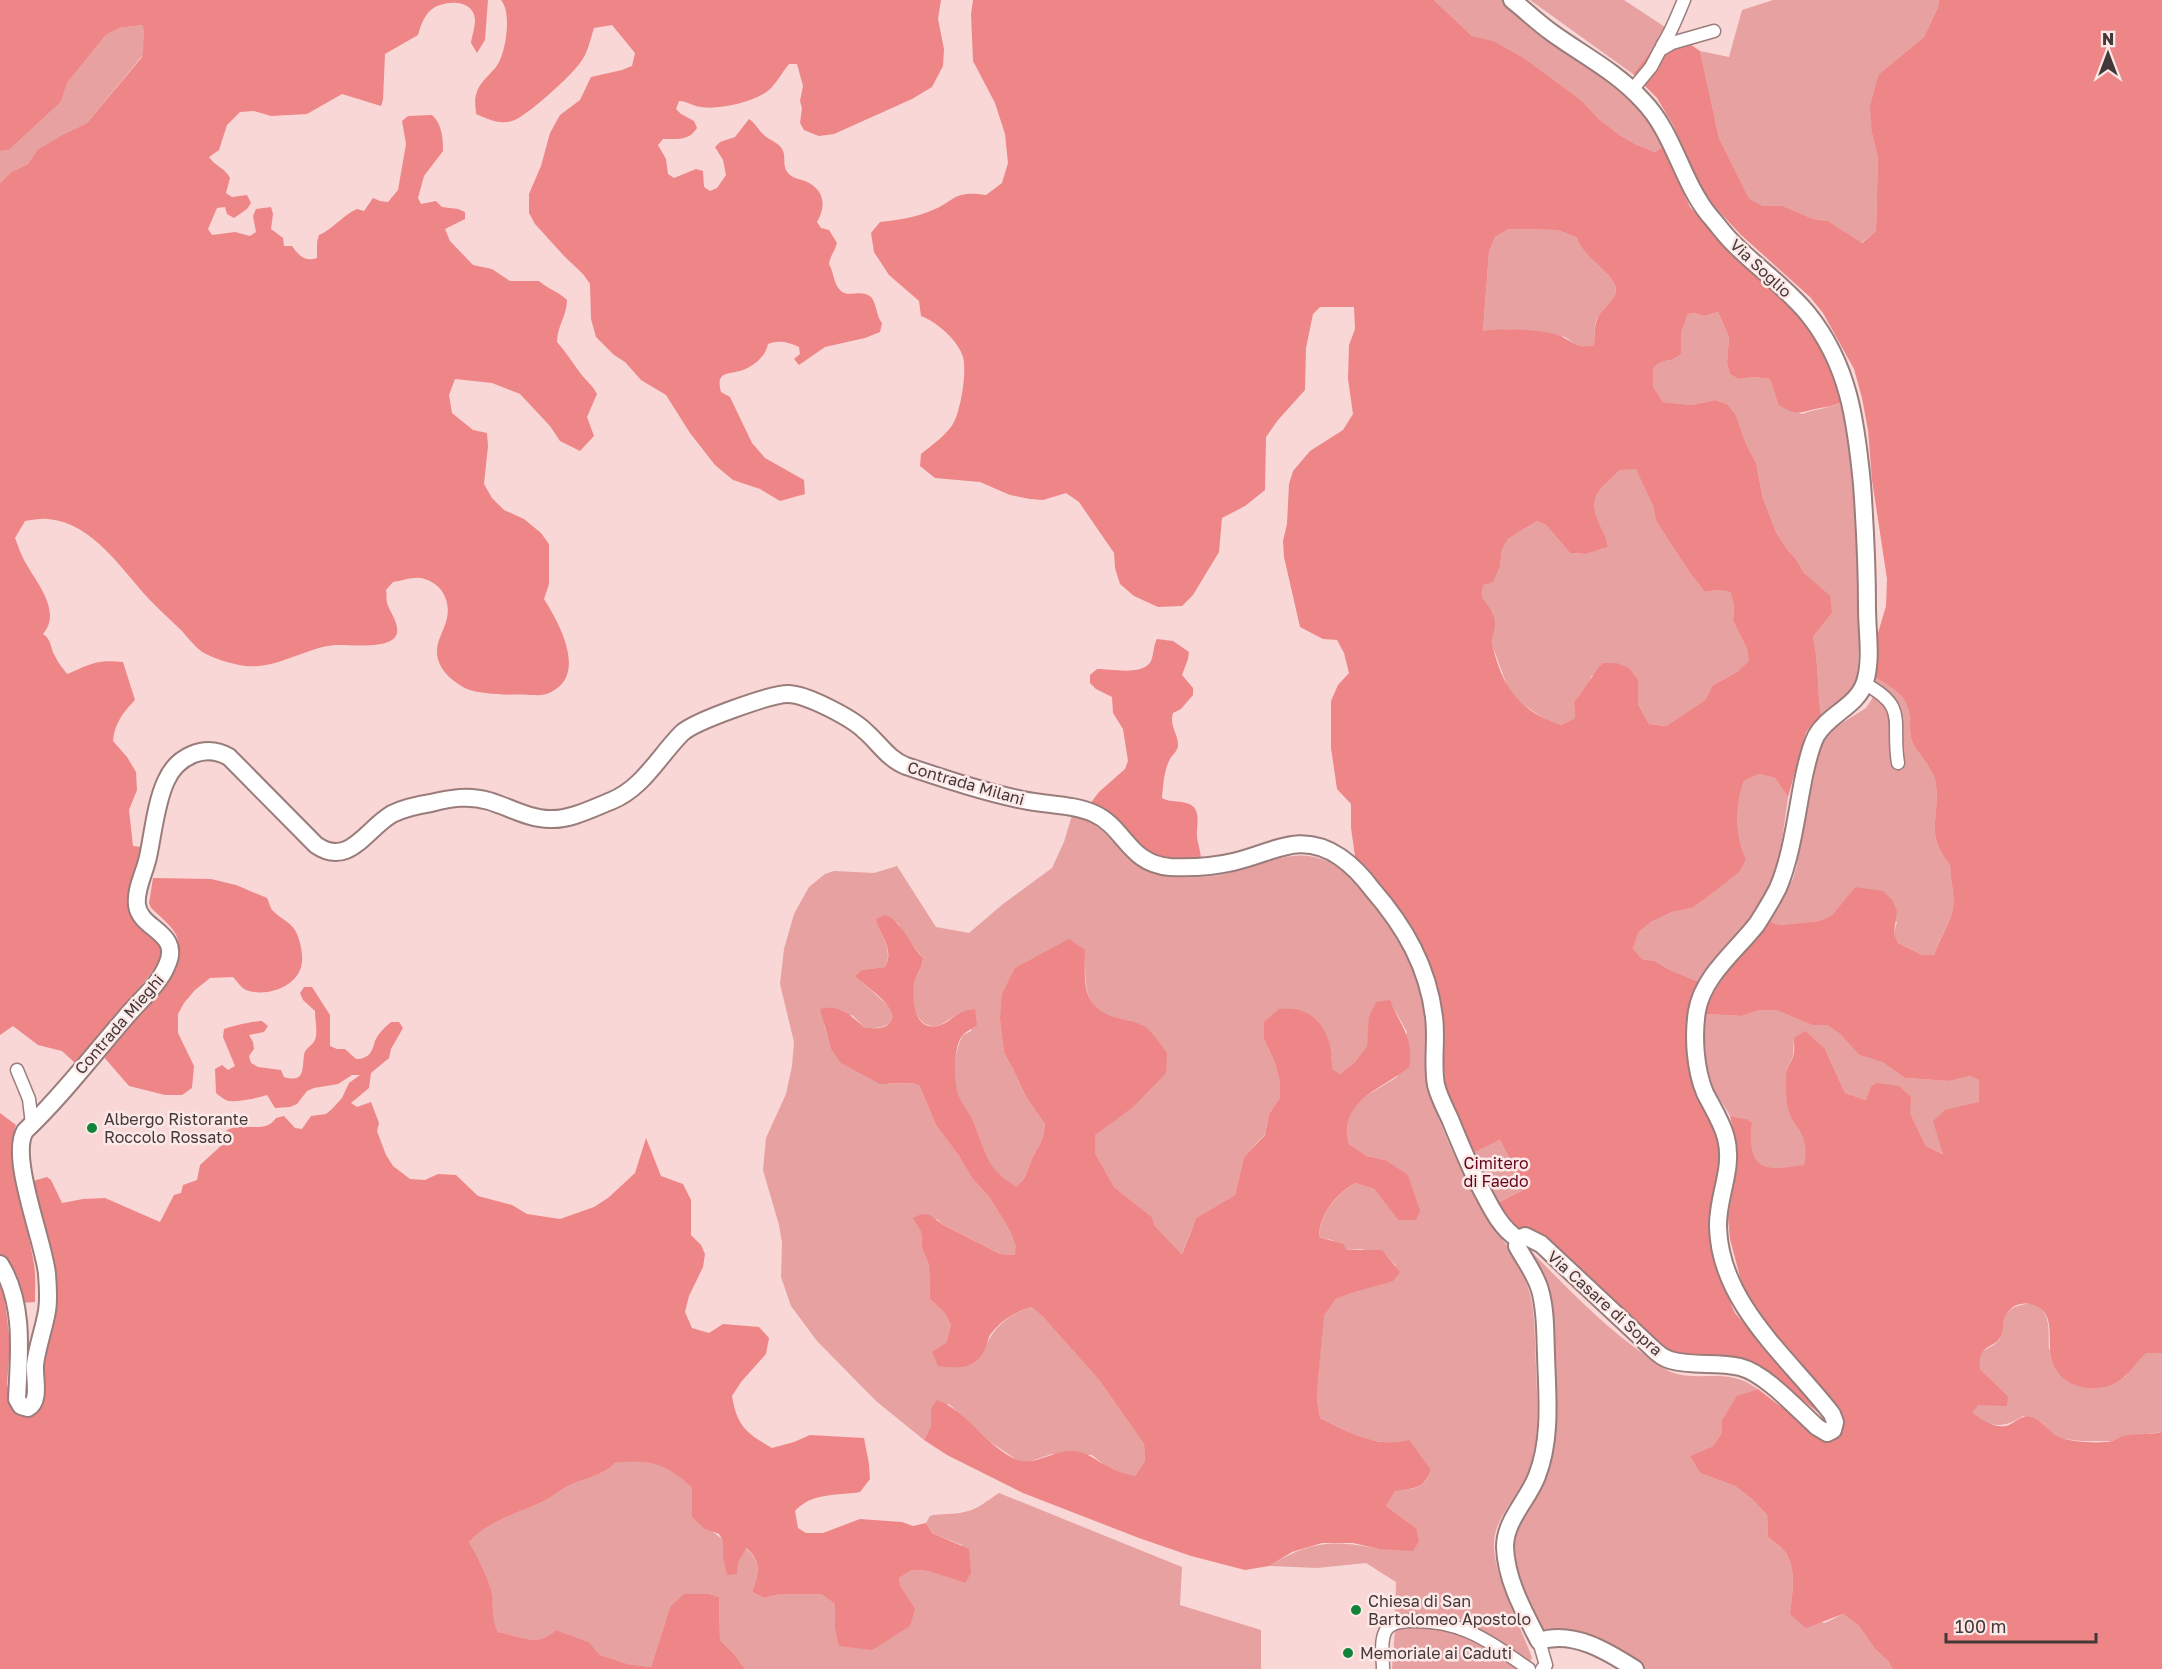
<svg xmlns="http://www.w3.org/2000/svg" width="2162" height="1669" font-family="'Golos Text',sans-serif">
<rect width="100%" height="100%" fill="#f8d7d6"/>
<g fill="#e6a1a0">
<polygon points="1434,0 1503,0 1532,25 1597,70 1643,110 1657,132 1663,147 1655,152 1637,145 1621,136 1599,119 1581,100 1524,58 1494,41 1472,36"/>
<polygon points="1530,0 1624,0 1668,29 1633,74"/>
<polygon points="1773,0 1939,0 1938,7 1924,37 1879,74 1876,91 1872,134 1878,157 1876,231 1861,243 1828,221 1813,219 1783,206 1763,206 1749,200 1719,138 1700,51 1729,57 1742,10"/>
<polygon points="142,25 144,31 142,56 87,123 62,135 37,150 28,164 11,172 0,183 0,151 9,150 61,102 67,83 106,35 119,28"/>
<path d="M1509,229L1557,230L1576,237C1579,242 1582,249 1586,253C1595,264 1609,272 1615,285C1620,298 1600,309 1596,321C1594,328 1595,337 1594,345L1587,348L1575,344L1565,337L1510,329L1483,332L1489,252L1495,237Z"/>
<path d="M1718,312L1729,337L1727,363L1730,374L1738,379L1755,377L1770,379L1778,404L1802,414C1816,409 1831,408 1845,401L1864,552L1857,684L1843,703L1821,715C1817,689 1819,663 1813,637L1832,613L1816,585L1804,573L1796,559L1786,548L1776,532L1763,498L1756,463L1746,444L1736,415L1727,404L1715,400L1692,405L1663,402L1653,386V369C1664,356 1669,365 1681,354V333L1688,314L1694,313L1704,316Z"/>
<path d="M1636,468L1653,506L1656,521L1690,573L1705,592L1717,590L1730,592L1734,605L1733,621L1747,649L1750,661L1737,672L1713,685L1705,700L1666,726L1649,724L1638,704V680L1592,675L1586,688L1574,702L1575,718L1561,725L1548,721L1519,702L1508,688L1491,642L1482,598L1483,585L1500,566L1502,550L1508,539L1537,521L1546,525L1570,553L1586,554L1608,547C1607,537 1604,534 1600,525C1586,496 1601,489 1620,470Z"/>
<path d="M1876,678C1896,690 1910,697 1910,723C1910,730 1910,739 1914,745C1921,758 1935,771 1936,785C1940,820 1924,833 1950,865C1950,879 1955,893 1953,907C1951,923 1939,938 1934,955H1922L1898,943L1894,933L1897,922L1855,887L1832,915L1819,921L1779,925L1769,921L1793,879L1797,865L1806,800L1822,740L1831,730L1866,708L1872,699Z"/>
<path d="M1759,774L1775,778L1788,797L1779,862L1770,887L1745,925L1699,982L1670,970L1655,961L1642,959L1633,950L1637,932L1651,922L1672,912L1692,908L1702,901L1746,859C1735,835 1735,806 1744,781Z"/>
<path d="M1072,815C1077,817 1084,818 1088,821C1118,837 1127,871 1167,876C1185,878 1208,878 1225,874C1265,865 1297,842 1336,866C1360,881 1401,933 1412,960C1433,1011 1420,1068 1439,1119C1450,1148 1463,1175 1479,1202C1499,1236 1528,1269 1533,1309C1535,1329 1535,1348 1536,1367C1537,1401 1541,1439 1529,1471C1519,1495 1495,1516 1494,1543C1493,1576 1521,1626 1532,1658L1529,1663C1477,1625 1463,1609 1395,1617L1396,1582L1366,1563L1317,1568L1269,1566C1310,1541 1333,1539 1379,1549L1416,1528L1386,1506L1395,1490C1413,1489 1425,1490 1431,1470L1397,1444L1362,1439L1320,1418L1317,1401L1318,1381L1323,1315L1336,1299L1358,1291L1396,1266L1386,1255L1361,1249L1347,1250L1332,1240L1319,1237C1320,1214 1336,1195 1355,1183L1374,1189L1398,1220L1385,1160L1367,1156L1349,1144C1340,1104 1368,1096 1397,1077L1407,1032L1389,1000L1369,1033L1367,1046L1355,1062L1340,1074L1331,1069L1332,1056L1264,1039L1275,1063L1280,1082V1098L1269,1114L1265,1134L1244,1157L1235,1195L1196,1218C1192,1231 1185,1242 1182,1256L1155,1226L1152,1217L1114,1187L1095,1153L1094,1135L1131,1109L1142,1025C1086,1012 1085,1005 1085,950L1000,1020L1004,1053L1013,1069L1026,1097L1045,1124C1043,1146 1036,1147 1030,1164C1025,1176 1025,1178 1016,1188C982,1165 988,1156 974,1123C970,1114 963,1107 959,1099C951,1081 954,1051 963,1035L971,1031L975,1009C961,1009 953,1018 942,1024C936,1027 930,1027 924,1023C912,1015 911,992 915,980C919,971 923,967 923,958L902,931L898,923L877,919C880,937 894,949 885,967L861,970L855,976L892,1009C896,1028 880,1028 865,1028L852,1015L824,1025L831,1049L888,1084L911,1083L919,1085L936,1125L959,1156L972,1178L990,1198L1010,1231L1016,1247V1255L1000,1254L943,1225L937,1219L921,1231L922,1248L929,1265L930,1299L944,1312L951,1325L946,1343L983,1353C992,1328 1007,1315 1032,1307L1044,1318L1099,1380L1144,1444L1145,1461L1135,1476L1123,1474L1107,1467L1092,1455L1052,1454L1028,1462L1017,1460L992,1443L949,1404L931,1409V1426L924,1440L876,1401L817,1341L791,1306L781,1277L782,1243L779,1225L763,1170L766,1138L786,1094L792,1066L794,1042L780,984L784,949L794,914L809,887L825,874L834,871L874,873L897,866L936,927L969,933L1003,904L1052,868L1064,842Z"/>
<path d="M1760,1010H1776L1812,1025H1827L1840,1034L1859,1055L1882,1062L1905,1078L1950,1081L1970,1076L1980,1080V1102L1968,1106L1944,1154L1926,1146L1910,1113L1870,1088L1866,1100L1845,1093L1825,1049L1794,1038L1793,1056L1787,1068L1794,1122L1805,1139L1806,1153L1804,1166C1789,1167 1760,1175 1752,1156C1748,1148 1751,1131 1746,1119L1730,1116C1726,1108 1721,1102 1717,1095C1705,1072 1703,1039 1706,1014L1742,1016Z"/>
<polygon points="1500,1140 1525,1189 1492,1206 1467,1156"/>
<path d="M1529,1249C1566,1287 1604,1327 1648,1357C1655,1362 1663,1369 1671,1372C1702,1383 1726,1366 1758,1389L1737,1397L1722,1420V1433L1713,1446L1690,1456L1700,1473L1735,1486L1752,1499L1767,1515L1768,1537C1774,1542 1782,1547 1786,1553C1797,1571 1792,1594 1790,1614L1825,1623L1843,1614L1859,1626L1875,1649L1888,1661L1892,1669H1638L1566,1636L1541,1630L1523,1596L1512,1545L1517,1528L1546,1476L1552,1452L1555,1431L1546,1284Z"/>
<path d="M2033,1303C2052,1313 2048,1330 2049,1349L2125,1377L2136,1361L2147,1353H2162V1432L2120,1437L2112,1441H2082L2063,1439L2054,1436L2041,1422L2023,1416C2003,1429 1989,1428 1971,1412L1979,1405L2008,1396L1980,1369C1979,1344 1988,1353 1999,1340C2002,1336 2002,1331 2003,1326C2004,1308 2017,1305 2033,1303Z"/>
<path d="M633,1461C660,1462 673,1469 692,1488V1517C699,1523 721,1536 723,1541C724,1546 723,1552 723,1557L736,1574L738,1563L745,1548C762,1561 759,1574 752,1592L764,1598L780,1594H821L835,1604V1628L914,1609L901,1587L899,1578L912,1570L928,1571L965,1583L962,1545L932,1533L926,1523L930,1516C941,1513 953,1515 964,1512C977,1510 988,1500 999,1493L1182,1567L1180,1605L1261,1630V1669H745L734,1654L720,1640L719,1597L709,1594L670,1607L651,1667L628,1664L600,1655L589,1642L556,1630C537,1648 520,1636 498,1632L493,1623V1602L469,1542C489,1520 520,1513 546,1500C554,1496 561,1489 570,1485C585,1478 603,1476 615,1463Z"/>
<path d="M1424,1627C1463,1630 1486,1646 1516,1669H1392L1395,1629Z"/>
</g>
<g fill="#ee8687" fill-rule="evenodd">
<path d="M0,0H488L485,40L477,53L471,43C472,36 475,27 475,20C474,0 449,0 435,7C425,13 421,24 418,35L385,54L383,100L381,106L342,94L307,114L271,116L254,111L240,112L227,125L219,150L209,157C215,166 225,168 230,178L226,193L232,197L247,195L251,203L247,209L234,218L227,214L225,207L217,208L208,229L212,235L235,232L250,236L256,232L253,216L256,209L271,207L273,214L271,229L283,238L284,246H292C299,256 305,262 317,258V242L319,235C333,229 343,215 357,209L364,211L373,198L380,201L388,202L398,190L406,144L402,121L408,116L432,115C442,124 443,138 443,151L424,176L418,198L421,204L436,201L442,207L458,209L465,212V219L445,229L450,241L473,265L492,269L510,281H539C548,289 559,292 567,300C567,316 557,326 557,342C565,351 571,360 578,370C584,379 592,384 597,394L587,417L594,436L580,451L560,441L550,426L520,394L492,383L455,379L449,395L452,413L473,430L487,433L488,446L484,484L492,498L504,510L524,519L541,533L549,544V584L544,599C558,621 585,669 556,689C549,694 543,696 535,695C519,695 481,695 467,689C453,682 438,670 437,653C436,641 445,629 447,618C451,599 440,581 420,578C412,577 401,581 393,582L386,590C387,594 386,599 387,603C390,612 396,619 397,628C401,652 350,644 335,645C303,648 274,672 239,665C229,663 213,658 204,653C196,648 188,638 182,631C171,620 159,610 149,599C121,569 93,523 48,519C41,518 33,520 25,521L15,538C18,545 20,553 24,560C35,581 63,611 43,634C52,640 50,648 55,656C58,663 63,668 67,674C91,664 96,659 123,662L135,700C124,711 114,724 113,741L127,757L136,772L137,790L129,810L133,846L143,847L134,897L164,943L160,961L117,1017L76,1064L62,1051L38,1045L13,1026L0,1035V183L11,172L28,164L37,150L62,135L87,123L142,57L144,31L142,25L119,28L106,35L67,83L61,102L9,150L0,151Z"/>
<path d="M501,0H941L938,19L944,49L943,66L932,87L912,99L834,134L819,136L811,133L804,130L800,123L802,108L800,101L803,86L797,64H789C782,72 777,83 769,90C755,102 719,110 701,107C693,106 687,101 679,101L676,109L681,114L694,121L697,128C689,141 677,139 663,139L658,145L666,159L668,174L674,178L696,169L703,171L704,187L710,191L717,188L726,175L723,160L715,147L720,142L735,137L749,119C756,124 759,131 765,136C771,141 780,143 783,151C786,158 782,166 788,173C792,178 799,179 805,181C824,189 827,205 817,222L821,228L829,230L837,243C835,251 830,256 829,264C834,272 833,283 840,290C848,299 861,288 871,297C877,304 876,316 882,323L880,332L865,338L825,347L799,365L794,359L800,354L799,347C788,342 779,340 768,344C766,356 754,366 743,370C729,375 715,370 721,392L730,397L752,443L765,458L804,480L805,494L780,501L760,489L733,480L715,465L690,433L666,395L641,380L625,362L614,355L596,337L591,319L590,284L583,274L565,257L535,224L529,213V194L541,166L550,133L560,115L580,100L591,77L622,70L632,66L635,53L612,25L594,28C590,40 588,53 580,63C572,75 525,118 512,121C499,125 488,119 476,114C476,108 474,101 476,95C479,81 491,75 498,64C506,50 512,13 501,0Z"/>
<path d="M973,0H1434L1472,36L1494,41L1524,58L1581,100L1599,119L1621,136L1637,145L1655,152L1663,147L1690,207L1728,247L1797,309L1823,349L1845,401C1834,406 1826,407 1815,409C1796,414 1795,415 1778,404L1770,379L1755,377L1738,379L1730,374L1727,363L1729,337L1718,312L1704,316L1694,313L1688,314L1681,333V354C1669,365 1664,356 1653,369V386L1663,402L1692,405L1715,400L1727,404L1736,415L1746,444L1756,463L1763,498L1776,532L1786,548L1796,559L1804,573L1830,596L1832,613L1813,637C1819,663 1817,689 1821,715L1806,732L1788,797L1775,778L1759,774L1744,781C1735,806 1735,835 1746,859L1739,872L1702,901L1692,908L1672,912L1651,922L1638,932L1633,949L1642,959L1655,961L1670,970L1699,982C1686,1002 1683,1039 1689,1062C1697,1091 1717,1117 1719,1148C1721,1171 1712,1193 1710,1216C1709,1244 1723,1287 1735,1313L1824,1417L1786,1387L1676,1355L1650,1336L1537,1234L1510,1226L1492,1206L1525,1189L1500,1140L1467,1156L1446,1094L1439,1005L1425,952L1390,898L1356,863L1351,828V804L1337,789L1331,748V701L1338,685L1349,673L1344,653L1337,640L1323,639L1300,627L1284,557L1283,541L1287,524L1289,484L1293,471L1310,451L1343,430L1353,414L1348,379L1349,345L1355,329L1354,307H1320L1313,314L1306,348L1305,390L1278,420L1266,437L1265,490L1245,506L1222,518L1219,552L1193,595L1182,606L1158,607L1134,596L1120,584L1115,568L1114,553L1079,502L1066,493L1043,500L1030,499L1010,495L980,482L935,478L920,466L921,454C932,445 948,434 954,422C961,408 967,372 963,357C958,340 937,322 921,316L919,301L889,275L874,252L871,233L880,222C897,220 913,218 928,212C956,202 951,190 986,195L1002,183L1008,163L1005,134L995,103L973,61L971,14ZM1509,229L1557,230L1576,237C1579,242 1582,249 1586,253C1595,264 1609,272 1615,285C1620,297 1603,307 1598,317C1594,325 1595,336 1594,345C1578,351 1569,338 1555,334C1531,329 1506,328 1483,331L1489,252L1495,237ZM1636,469L1653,506L1656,521L1690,573L1705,592L1717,590L1730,592L1734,605L1733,621L1747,649L1749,661L1737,672L1713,685L1705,700L1666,726L1649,724L1638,704V680L1629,668L1616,663H1603C1591,675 1586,689 1574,702L1575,718L1561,725C1518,711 1502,686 1492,644C1491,640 1493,635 1494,631C1498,618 1490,608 1482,598L1483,585L1493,582L1500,566L1502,550L1508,539L1537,521L1546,525L1570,553L1586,554L1608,547C1607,537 1604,534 1600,525C1586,496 1601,489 1620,470Z"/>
<path d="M1939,0H2162V1353H2147C2137,1360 2133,1369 2125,1376C2105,1395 2066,1392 2054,1366C2047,1349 2052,1336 2048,1320C2043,1301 2015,1297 2006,1315C2002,1321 2004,1327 2002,1333C1997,1351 1978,1340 1980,1369L2008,1396L2007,1406L1979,1405L1972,1412C1981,1420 1997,1430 2009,1425C2017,1421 2022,1415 2030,1417C2044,1420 2049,1434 2061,1438C2072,1442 2101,1444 2112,1441C2115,1440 2117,1438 2120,1437C2133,1433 2149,1435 2162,1432V1669H1892L1888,1661L1875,1649L1859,1626L1843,1614L1806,1628L1790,1614C1792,1594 1797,1571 1786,1553C1782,1547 1774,1542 1768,1537L1767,1515L1752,1499L1735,1486L1700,1473L1690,1456L1713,1446L1722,1433V1420L1737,1396L1758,1389L1815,1433L1839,1430L1843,1421L1840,1408L1773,1331L1750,1302L1743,1288L1730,1239L1728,1218L1736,1170L1737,1147L1730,1116L1746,1119L1752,1123C1750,1130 1751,1136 1751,1143C1753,1176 1780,1168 1804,1165C1811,1129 1792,1132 1787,1103C1786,1093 1785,1080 1787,1070C1788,1065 1791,1062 1793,1057C1795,1051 1794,1044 1794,1038L1805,1031L1825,1049L1845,1093L1866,1100L1870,1088L1876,1083L1899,1086L1911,1097L1910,1113L1926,1146L1943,1154L1933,1121L1945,1110L1979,1102V1080L1970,1076L1950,1081L1905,1078L1882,1062L1859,1055L1840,1034L1827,1025H1812L1776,1010H1760L1742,1016L1706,1014C1710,984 1751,947 1769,921L1779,925L1819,921L1832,915L1855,887L1883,891L1892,900L1897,911L1894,933L1898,943L1922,955H1934C1939,939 1951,923 1953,907C1955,893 1950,879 1950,865C1924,833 1940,820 1936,785C1935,771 1921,758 1914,745C1910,739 1910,730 1910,723C1910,697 1896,690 1876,678L1878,633L1886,606L1887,579L1872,480L1868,430L1862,398L1854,369L1823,313L1810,297L1740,234L1705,196L1673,125L1657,98L1633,74L1668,29L1700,51L1719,138L1749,199L1763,206H1783L1813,219L1828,221L1862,243L1876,231L1878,157L1872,134L1870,106L1879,74L1924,37L1938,7Z"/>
<path d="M1157,639L1173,641L1189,652L1188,659L1182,675L1193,688V695L1181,709L1173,713C1169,726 1178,733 1178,745C1178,752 1171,755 1169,761C1164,771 1163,786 1162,798C1171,803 1177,800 1186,803C1203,807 1196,825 1197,837C1198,845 1201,851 1201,861L1172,862L1134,849L1086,809L1099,792L1125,769L1128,761L1123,729L1113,713L1112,697L1096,689L1090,683V675L1097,669C1111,669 1143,676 1151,661C1154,654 1153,646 1157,639Z"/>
<path d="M153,878L211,879L236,885L267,898C269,902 270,908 273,911C281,919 293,923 297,934C300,941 303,954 302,962C300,986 267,998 246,990C241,988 237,981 233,977L210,978L195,990L184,1003L178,1014V1033L194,1066L192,1088L182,1095H165L129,1086L103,1056L173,968C187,936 174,930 151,908L149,903Z"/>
<path d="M885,915C901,920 911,946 923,958C923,968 916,974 914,984C912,999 914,1031 937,1026C952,1023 956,1009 975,1009L977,1025C972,1029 965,1032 962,1036C953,1047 953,1087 960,1099C964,1107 971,1115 974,1123C987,1155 985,1167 1016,1187C1026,1178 1025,1176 1030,1164C1036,1147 1043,1146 1045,1124L1026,1097L1013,1069L1004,1053L1000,1020L1002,994L1015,968L1069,939L1085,950C1085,981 1080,1005 1114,1017C1123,1020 1134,1021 1142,1025C1152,1030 1160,1044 1167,1053L1166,1073L1131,1109L1095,1135V1153L1114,1187L1152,1217L1155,1226L1182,1255C1186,1242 1192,1231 1196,1218L1235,1195L1244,1157L1265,1135L1269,1114L1280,1098V1082L1275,1063L1264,1039V1022L1279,1009C1286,1009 1295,1008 1302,1011C1326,1020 1333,1046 1332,1069L1340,1074L1355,1062L1367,1046L1369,1017L1376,1002L1390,1000C1400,1026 1414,1036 1409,1067C1381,1090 1338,1100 1349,1144L1367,1156L1385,1160L1408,1175L1420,1211L1416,1220H1398L1374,1189L1355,1183C1336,1194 1319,1215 1319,1237L1343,1244L1347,1250H1382L1400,1272L1393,1281L1358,1291L1336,1299L1324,1315L1318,1381L1317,1401L1320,1418C1348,1432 1377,1449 1409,1440L1431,1470C1424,1490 1413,1488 1395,1491L1386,1506L1416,1528L1419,1541L1413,1551L1379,1549L1353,1543H1322L1292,1552L1269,1566L1245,1570L1191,1556L1139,1538L1023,1493L947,1455L924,1440L931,1426V1409L937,1400C968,1411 988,1449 1018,1460C1035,1466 1054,1450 1072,1451C1087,1451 1096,1461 1109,1467C1117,1472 1126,1474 1135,1476L1145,1461L1144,1444L1099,1380L1044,1318L1032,1307C1015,1312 1001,1320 990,1335C987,1341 987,1347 983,1353C973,1370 955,1368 938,1366L932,1352L946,1343L951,1325L944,1312L930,1299L929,1265L922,1248L921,1231L913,1218L922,1214L930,1215L943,1225L1000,1254L1015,1255L1016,1247L1010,1231L990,1198L972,1178L959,1156L936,1125L919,1085L911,1083L880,1084L841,1063L831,1049L820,1009C840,1004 851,1016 865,1028C875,1028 886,1030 891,1021C900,1007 864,986 855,976L861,970L885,967C895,949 880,936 876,919Z"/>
<path d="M304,987H312L330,1015V1046L337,1049H345L356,1059C369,1059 372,1052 375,1041C378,1034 385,1027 391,1022H399L403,1028L391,1049L389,1058L371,1073L369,1088L351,1103L357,1107L371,1102L379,1123L377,1131L386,1155L393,1166L410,1179L425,1180L438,1174L456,1175L478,1196L512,1205L527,1214L560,1219L594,1207L608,1198L635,1173L646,1138L661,1176L683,1184L691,1200V1235L701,1245L705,1254L703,1267L689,1296L685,1312L692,1328L709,1333L723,1324L759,1327L769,1338L766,1354L741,1382L732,1396C737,1426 746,1433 772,1448L794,1442L810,1435L864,1438L869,1464L870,1479L860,1492C837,1496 812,1492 795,1511L798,1528L806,1533H823L860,1519L902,1522L913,1526L926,1523L932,1533L969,1549L971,1573L965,1583L928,1571L912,1570L899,1578L901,1587L915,1609L910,1626L872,1650L839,1646L835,1628V1604L821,1594H780L764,1598L752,1592C759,1574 762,1561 746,1548L738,1563L737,1574L727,1575L723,1557V1541L719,1534L705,1529L692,1517V1488C666,1463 650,1459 615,1463C603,1476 585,1478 570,1485C561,1489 554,1496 546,1500C520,1513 489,1520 469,1542C477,1557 486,1574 491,1590C495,1604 490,1619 498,1632C520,1636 537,1648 556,1630L589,1642L600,1655L628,1664L651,1667L670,1607L684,1594H709L719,1597L720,1640L734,1654L745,1669H0V1286L5,1300L10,1345L7,1384L13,1408L21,1413L36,1379L51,1328L33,1181L47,1177L51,1180L62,1203L83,1199L105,1198L160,1222L174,1195L181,1193L183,1185L197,1180L200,1165L222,1145L227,1130C243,1121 265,1135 276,1118L284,1116L295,1128L302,1129L311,1116L326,1114L332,1109L342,1098L349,1083L360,1075H352L338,1084L314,1088L307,1091L297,1104L290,1107L275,1108L267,1095C258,1098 238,1102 229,1101C224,1100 220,1096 216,1093L215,1069L222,1065L228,1070L235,1066L223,1037L224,1029C232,1026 253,1021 262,1021L268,1026L264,1032L249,1035L253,1042L254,1049L249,1056L251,1063L258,1067L281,1070L284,1077C305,1083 302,1070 304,1055C305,1048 312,1046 315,1040C318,1032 315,1020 315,1011L303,1000L300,993Z"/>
<path d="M0,1113L16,1125C5,1156 29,1229 34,1264C36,1276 35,1290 35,1302L21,1303L0,1257Z"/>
</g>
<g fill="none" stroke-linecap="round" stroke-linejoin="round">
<defs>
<g id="street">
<path d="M1662,46C1672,31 1677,16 1684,0"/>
<polyline points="1632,90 1651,67 1660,50 1672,43 1714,31"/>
<path d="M1865,684C1909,707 1891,722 1898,763"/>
<polyline points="17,1070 29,1099 32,1124"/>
<polyline points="1539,1641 1546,1665 1542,1669"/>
<path d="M1383,1669C1383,1658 1380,1643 1385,1632C1389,1623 1399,1622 1408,1621C1461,1619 1487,1640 1529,1669"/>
</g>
<g id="secondary">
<path d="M1512,0C1525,10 1537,22 1551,32C1581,54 1617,72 1643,101C1674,133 1681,180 1709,215C1718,225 1726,237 1736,246C1759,269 1787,288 1808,314C1849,365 1856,422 1862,484C1865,526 1867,566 1867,608C1867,632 1872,659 1865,682C1857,707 1828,714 1816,736C1810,748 1807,762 1804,776C1797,810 1792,856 1778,888C1772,900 1764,913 1757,924C1736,951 1703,976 1697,1011C1693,1036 1695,1069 1705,1093C1712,1107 1722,1122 1726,1138C1734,1169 1717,1197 1718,1227C1720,1304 1789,1358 1832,1414L1835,1422L1833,1430L1827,1433L1817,1427C1797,1409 1765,1373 1740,1367C1717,1361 1693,1367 1670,1360C1663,1358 1656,1352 1651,1347L1541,1244L1525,1236L1518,1239"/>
<path d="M1518,1239L1517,1246C1525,1261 1535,1273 1540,1290C1546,1311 1545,1333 1546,1354C1547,1394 1552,1438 1537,1476C1528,1500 1505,1520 1505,1547C1506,1580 1524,1612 1539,1641C1573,1630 1607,1651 1635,1669"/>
<path d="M0,1264C25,1303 19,1355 17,1399L21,1406L28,1408C41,1401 34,1378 35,1365C37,1347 44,1329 47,1311C49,1299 48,1286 47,1274C44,1242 9,1157 25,1131C61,1097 92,1056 125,1018C138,1002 159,985 167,965C182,932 140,930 137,905C135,889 145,872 148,857C153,834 156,802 166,781C177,756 205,743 229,757L316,845C349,868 366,829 392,814C404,808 418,805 431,803C451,798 469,795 489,801C509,807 529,819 550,819C570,820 593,808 611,801C643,788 658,757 682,733C695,721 771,694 788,694C806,694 852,718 865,731C879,743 888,759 906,766C945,779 984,792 1023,800C1046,805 1074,804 1095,814C1125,828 1129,864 1170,867C1191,868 1212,867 1233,862C1273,853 1300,830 1340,857C1353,866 1363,877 1372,889C1405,927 1428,967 1434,1017C1437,1040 1432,1063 1436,1085C1439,1097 1445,1108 1450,1119C1459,1141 1468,1163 1479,1185C1490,1205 1499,1227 1518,1239"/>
</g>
</defs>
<use href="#street" stroke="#9a7c7b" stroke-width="15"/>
<use href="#secondary" stroke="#9a7c7b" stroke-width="20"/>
<use href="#street" stroke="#fff" stroke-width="12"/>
<use href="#secondary" stroke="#fff" stroke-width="16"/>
</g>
<g fill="#12833a" stroke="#fce8e7" stroke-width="2">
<circle cx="92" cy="1128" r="6"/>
<circle cx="1356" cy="1610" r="6"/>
<circle cx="1348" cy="1653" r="6"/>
</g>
<g text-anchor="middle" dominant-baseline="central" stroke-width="5" stroke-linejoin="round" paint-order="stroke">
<g font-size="16" fill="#453838" stroke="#fce8e7">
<text transform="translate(1761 268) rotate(43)">Via Soglio</text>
<text transform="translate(966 783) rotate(16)">Contrada Milani</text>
<text transform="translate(119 1024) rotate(-49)">Contrada Mieghi</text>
<text transform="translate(1605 1303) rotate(42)">Via Casare di Sopra</text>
</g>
<g font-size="16" fill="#453838" stroke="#fce8e7" text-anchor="start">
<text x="104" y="1119">Albergo Ristorante<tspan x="104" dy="18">Roccolo Rossato</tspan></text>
<text x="1368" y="1601">Chiesa di San<tspan x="1368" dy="18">Bartolomeo Apostolo</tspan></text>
<text x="1360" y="1653">Memoriale ai Caduti</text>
</g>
<g font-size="16" fill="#640316" stroke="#fce8e7">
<text x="1496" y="1163">Cimitero<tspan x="1496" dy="18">di Faedo</tspan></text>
</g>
</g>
<g transform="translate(2108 54)" stroke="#fce8e7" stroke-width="4.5" paint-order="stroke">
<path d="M0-4.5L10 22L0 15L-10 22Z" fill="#453838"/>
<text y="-9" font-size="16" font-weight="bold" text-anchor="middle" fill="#453838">N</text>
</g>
<path d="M1946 1633v9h150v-9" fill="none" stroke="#453838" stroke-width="3"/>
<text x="1955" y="1633" font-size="18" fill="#453838" stroke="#fce8e7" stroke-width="4.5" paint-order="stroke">100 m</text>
</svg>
